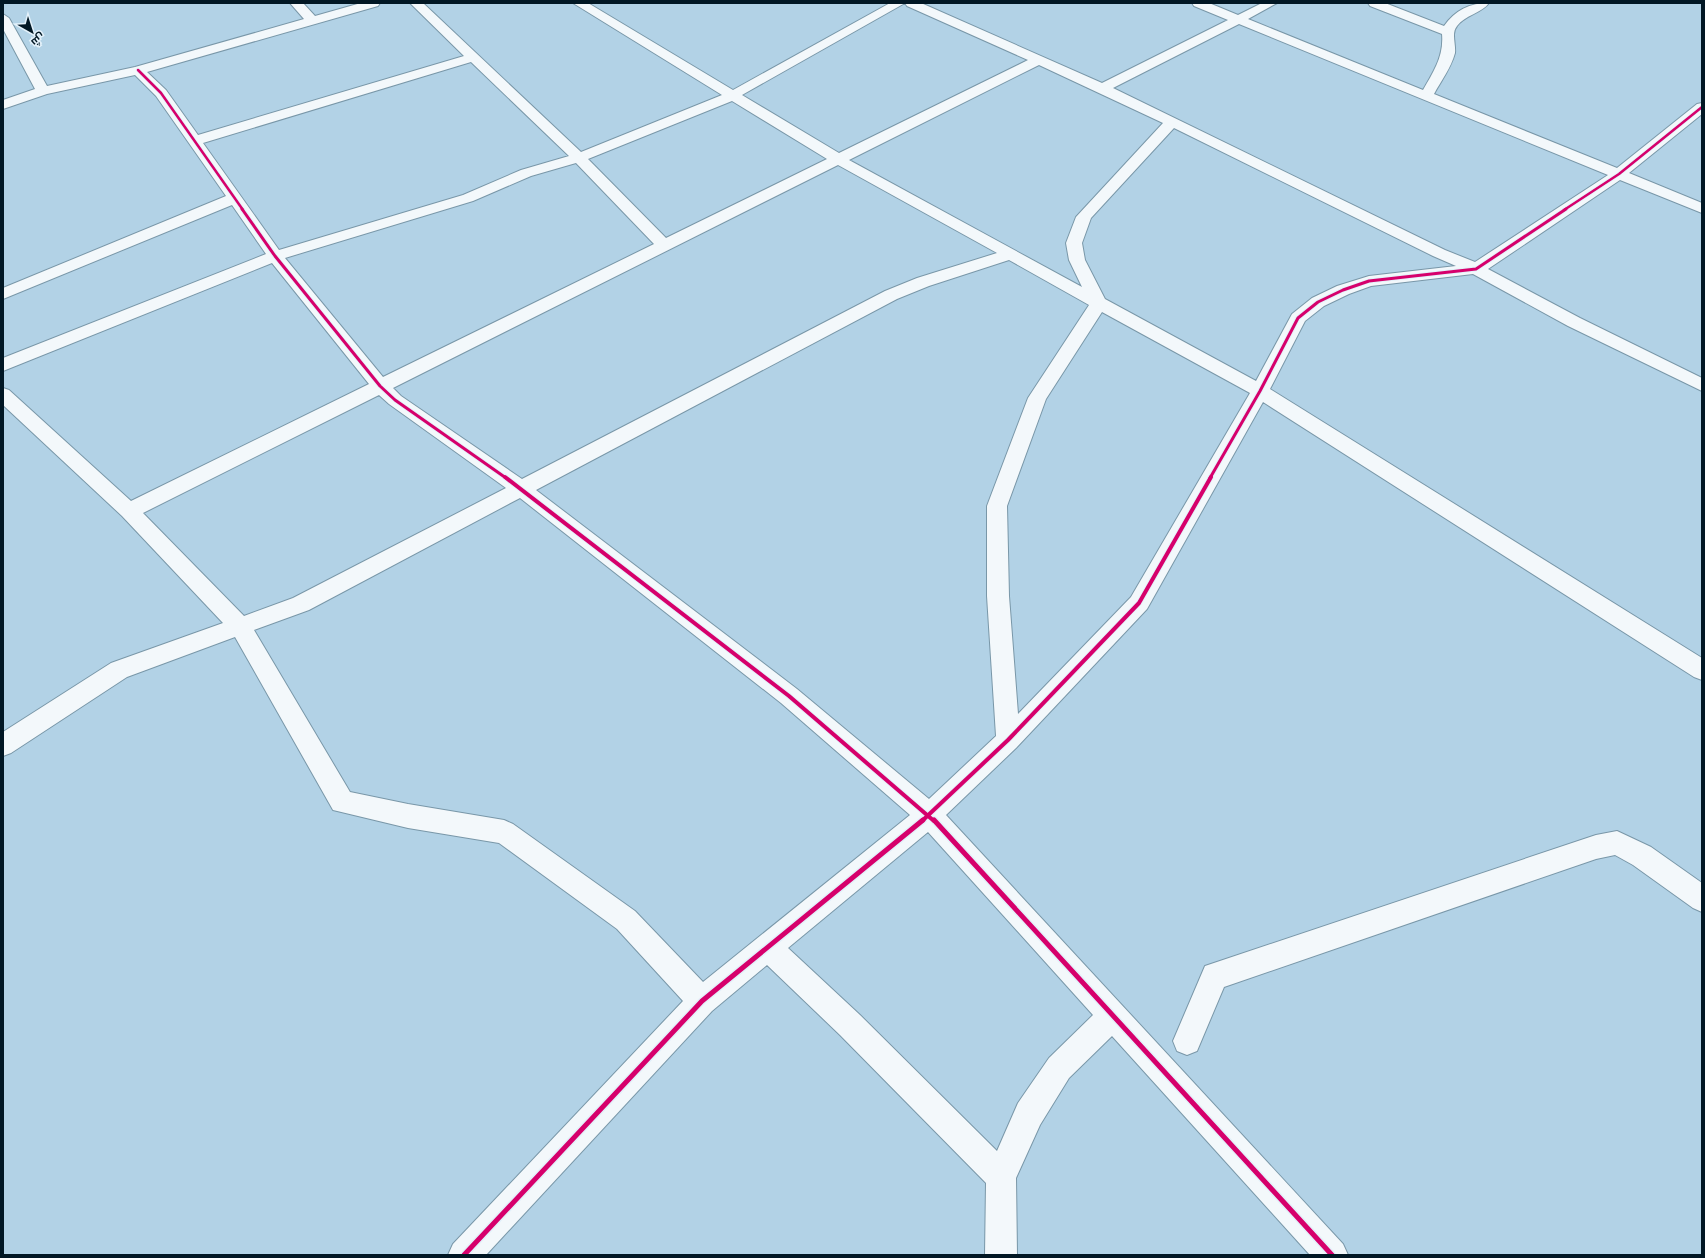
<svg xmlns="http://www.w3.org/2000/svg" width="1705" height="1258" font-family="'Golos Text',Cairo,sans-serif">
<rect width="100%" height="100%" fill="#b2d2e6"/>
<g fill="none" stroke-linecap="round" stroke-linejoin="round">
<defs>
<g id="minor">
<path d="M290,3H303L315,16L361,3H380L378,6L147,72L166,90L198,135L464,56L410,3H423L581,152L722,95L573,3H588L733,90L890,3H921L1102,83L1228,20L1194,6L1192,3H1209L1238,15L1262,3H1277L1248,19L1423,90C1434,71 1444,56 1442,34L1370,6L1368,3H1385L1444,26C1455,10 1470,3 1489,3C1482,13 1465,15 1457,26C1451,33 1456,44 1455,53C1451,68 1441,81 1434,94L1617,168L1697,104L1702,103V114L1629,173L1702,203V213L1620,180L1488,269L1580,318L1702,378V391L1568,326L1473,274L1371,286L1349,294L1324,306L1305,321L1270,389L1702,658V680L1694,677L1263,402L1147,609L1016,748L946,815L1343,1244L1348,1255H1310L1112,1036L1069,1078L1040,1125L1016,1178L1017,1255H985L986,1183L840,1035L767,965L712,1011L486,1255H448L453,1244L683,1001L617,929L499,843L408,828L333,810L235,637L127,677L11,753L3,756V732L111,663L223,623L122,516L3,405V388L9,390L131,501L369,384L272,263L3,371V358L266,254L232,205L3,299V288L226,196L156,96L135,75L47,94L3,109V100L35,89L3,29V14L9,18L47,86L135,67L304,19ZM905,3L907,6L1028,60L839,153L742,95ZM1239,24L1608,175L1475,262L1445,250L1113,88ZM471,62L569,156L521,170L463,195L279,250L203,143ZM1039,65L1163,123L1076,217L1066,243L1069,260L1082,287L849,160ZM732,101L827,159L666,238L588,159ZM1174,128L1433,256L1456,266L1369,276L1337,286L1312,298L1292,314L1256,381L1105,299L1085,260L1082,243L1091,218ZM576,163L654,244L383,377L285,258L473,201L531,176ZM838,165L997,253L917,278L885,291L522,479L401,396L393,388ZM1009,260L1089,305L1028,398L987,506V596L996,736L929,799L797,689L536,490L897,299L929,286ZM1102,312L1250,393L1131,597L1018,714L1009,596L1007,506L1046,399ZM379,395L389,404L506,488L293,598L244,616L143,513ZM520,498L781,703L910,815L703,982L635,911L513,824L504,820L408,804L350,792L254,630L309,610ZM928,832L1093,1015L1049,1058L1018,1103L997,1151L860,1015L788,948Z"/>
<polygon points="1617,831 1651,847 1702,883 1702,912 1693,908 1633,865 1615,855 1596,859 1224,987 1197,1051 1187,1055 1177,1051 1173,1041 1205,966 1596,835"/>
</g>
</defs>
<use href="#minor" stroke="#7997a8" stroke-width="2"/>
<use href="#minor" fill="#f3f8fb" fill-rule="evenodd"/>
<defs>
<g id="cycleway-far3">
<polyline points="138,70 161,93 243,210"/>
<polyline points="1564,210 1619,174 1702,107"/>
</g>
<g id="cycleway-far2">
<polyline points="242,209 275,256 380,386 395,400 506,478"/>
<polyline points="1210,478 1260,391 1298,318 1318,302 1343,290 1369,281 1476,269 1566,209"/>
</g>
<g id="cycleway-far1">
<polyline points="505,477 789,696 934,821"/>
<polyline points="922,821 1008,740 1139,603 1211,477"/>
</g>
<g id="cycleway">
<polyline points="934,820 1332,1255"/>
<polyline points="464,1255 702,1001 923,820"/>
</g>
</defs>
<use href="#cycleway-far3" stroke="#e3f1fa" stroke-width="4"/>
<use href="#cycleway-far2" stroke="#e3f1fa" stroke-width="5"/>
<use href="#cycleway-far1" stroke="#e3f1fa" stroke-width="6"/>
<use href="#cycleway" stroke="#e3f1fa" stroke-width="8"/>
<use href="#cycleway-far3" stroke="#d6006c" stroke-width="2.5"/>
<use href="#cycleway-far2" stroke="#d6006c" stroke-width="3"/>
<use href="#cycleway-far1" stroke="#d6006c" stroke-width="4"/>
<use href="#cycleway" stroke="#d6006c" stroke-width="5"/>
</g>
<rect width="1705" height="1258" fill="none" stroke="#011724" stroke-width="8"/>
<g transform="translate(32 32) rotate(141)" stroke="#e3f1fa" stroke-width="3" paint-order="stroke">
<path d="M0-3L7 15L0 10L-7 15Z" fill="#011724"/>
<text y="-6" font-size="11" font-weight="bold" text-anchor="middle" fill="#011724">ش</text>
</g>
</svg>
